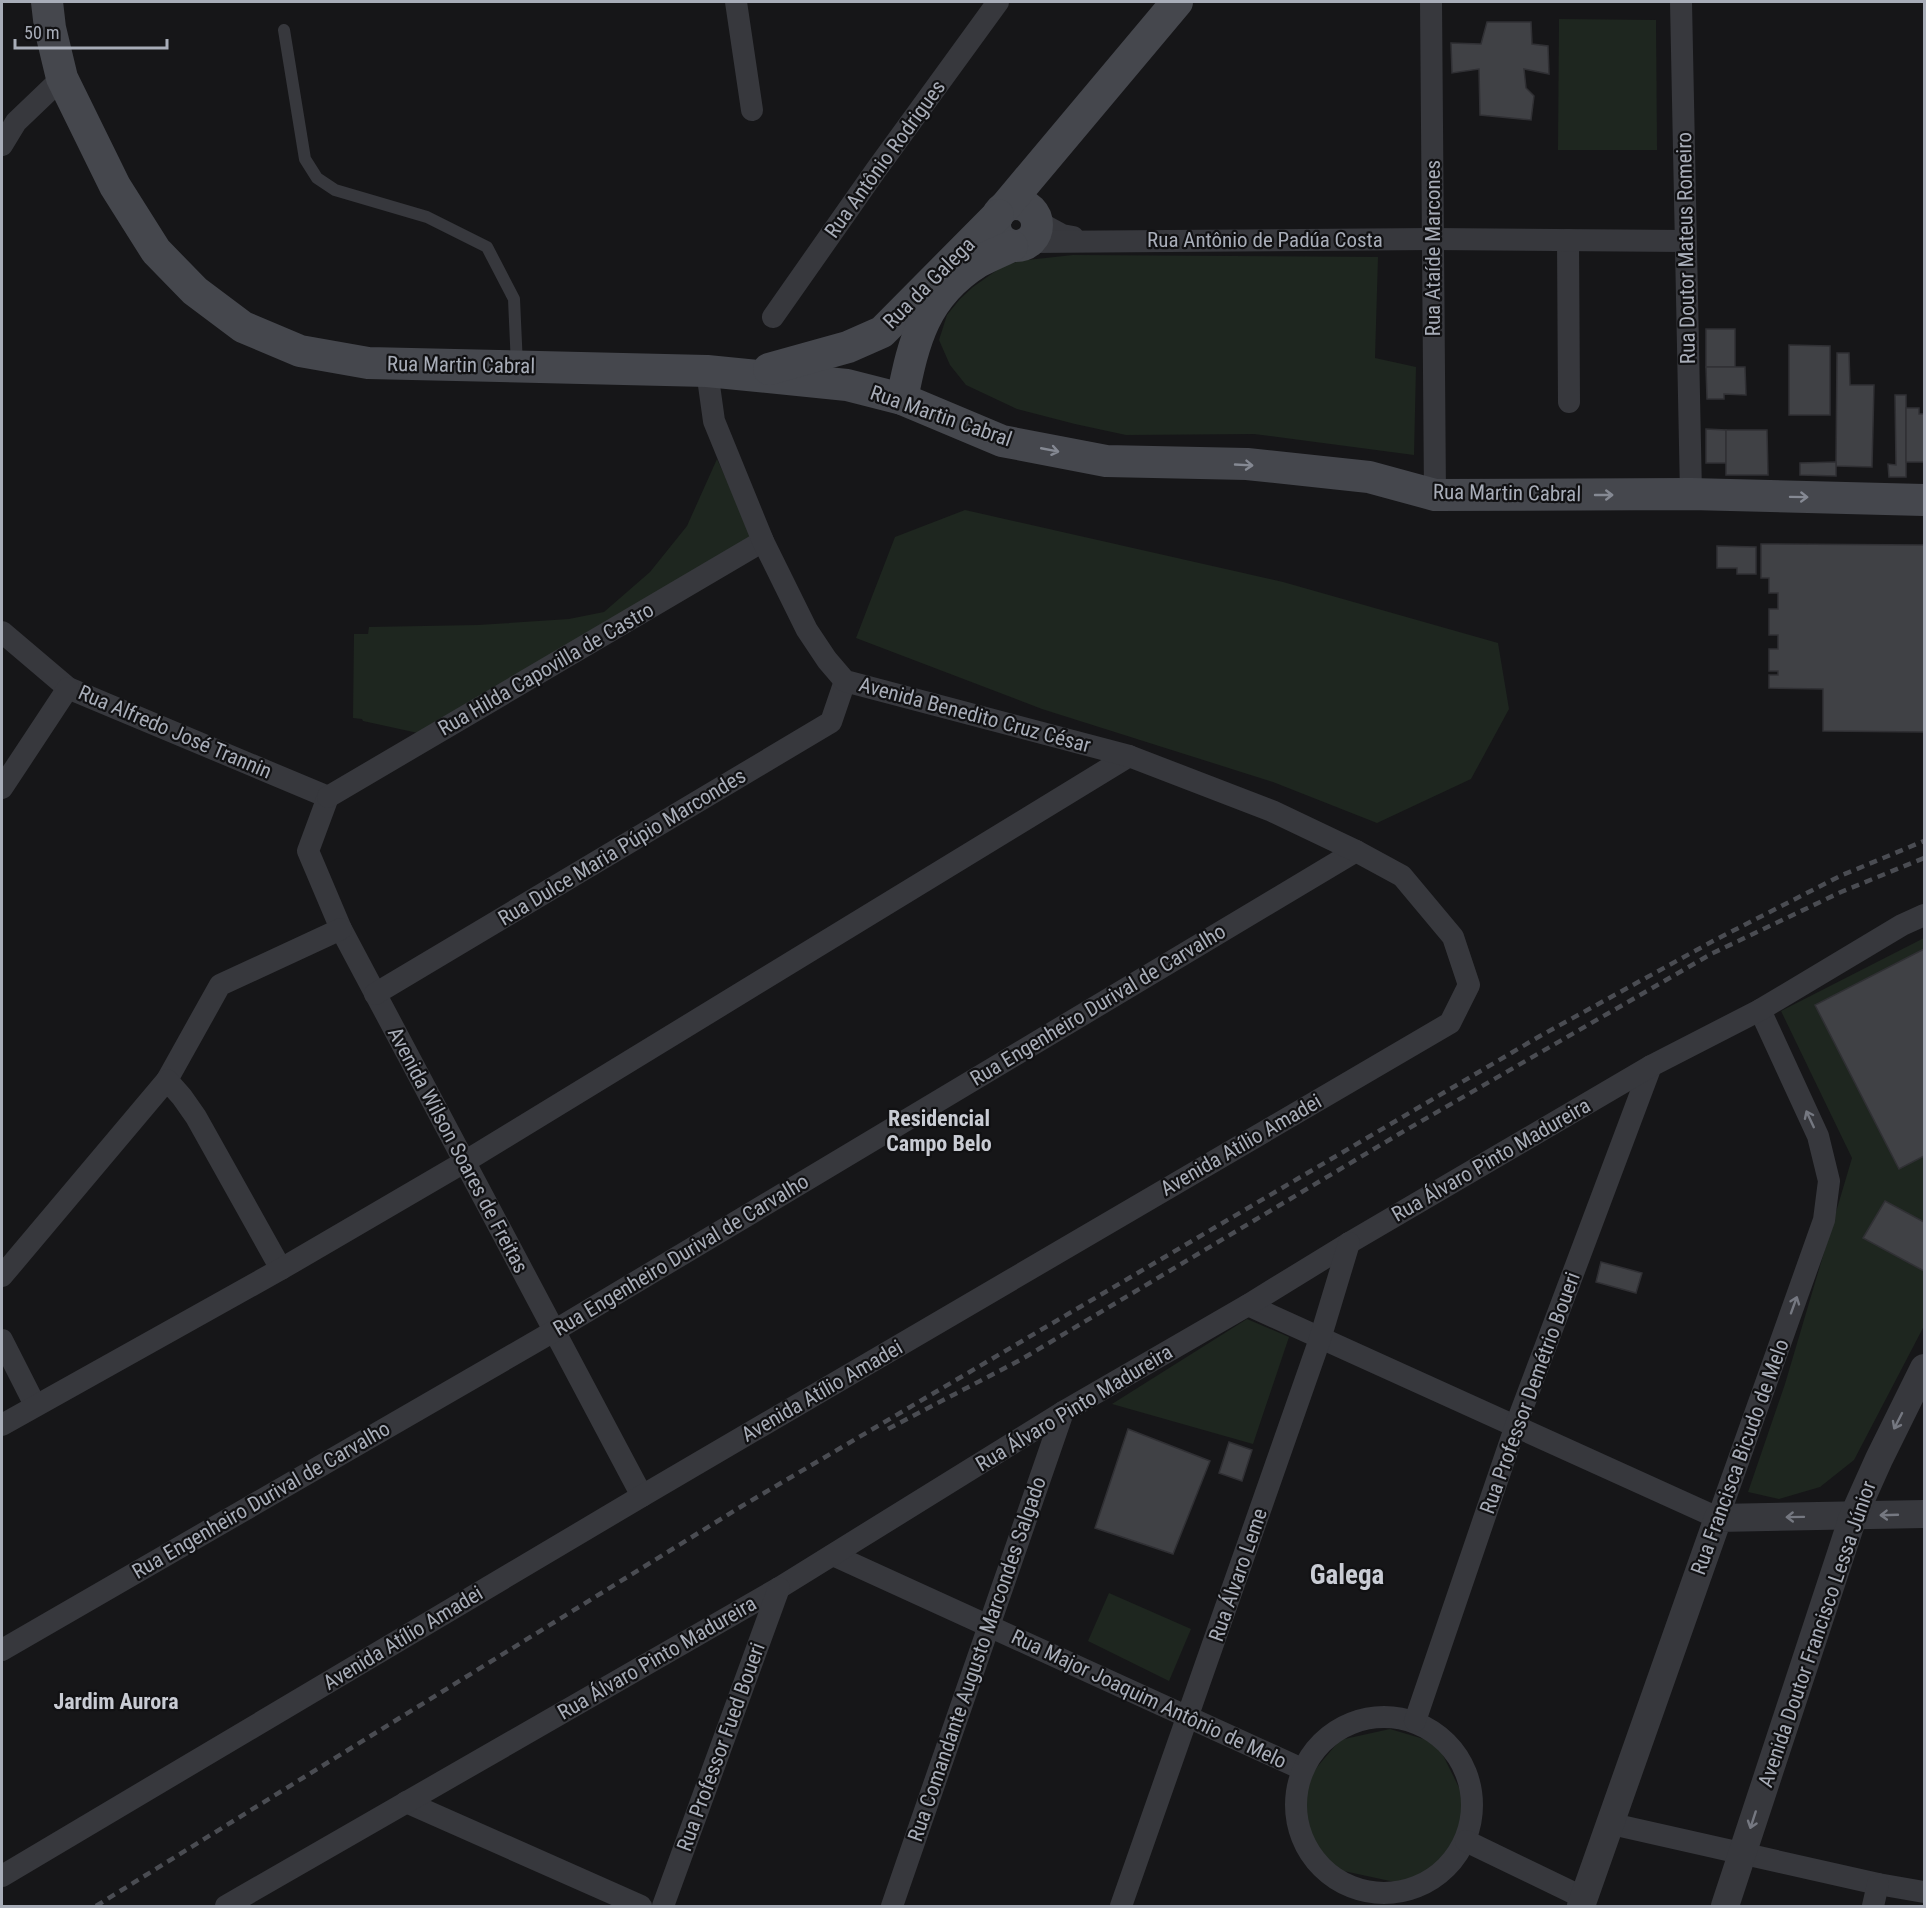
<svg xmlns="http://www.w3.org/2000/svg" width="1926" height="1908" font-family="'Roboto Condensed',sans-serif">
<rect width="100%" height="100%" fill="#161618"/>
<g fill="#1e261f">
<polygon points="1559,19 1656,20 1657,150 1558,150"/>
<polygon points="1073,255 1378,257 1375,358 1416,367 1414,455 1254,434 1126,435 1075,424 1017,409 966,385 950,365 939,340 947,315 960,299 973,287 1000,268 1018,261"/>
<polygon points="717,459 753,537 418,733 363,721 362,719 353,718 354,634 368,634 369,627 478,625 569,619 604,612 650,572 687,526"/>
<polygon points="965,510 1283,582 1498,643 1509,709 1471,779 1377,823 1273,782 1042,709 856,638 895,537"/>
<polygon points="1924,938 1924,1326 1854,1460 1820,1487 1779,1499 1748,1492 1785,1384 1852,1158 1781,1011"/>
<polygon points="1247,1319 1289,1337 1253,1444 1112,1404"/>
<polygon points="1109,1593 1191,1629 1169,1681 1088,1641"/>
<polygon points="1390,1729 1437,1743 1468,1806 1447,1858 1404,1884 1325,1867 1304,1820 1307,1779 1340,1740"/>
</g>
<g fill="#404145" stroke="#303034" stroke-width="1.5">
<polygon points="1487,22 1531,22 1532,44 1548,46 1549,74 1524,69 1526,88 1534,96 1531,120 1480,115 1479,69 1452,73 1451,43 1481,44"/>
<rect x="1706" y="329" width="29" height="38"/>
<polygon points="1789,345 1830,346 1830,415 1789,415"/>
<polygon points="1837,353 1849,353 1850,385 1874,385 1872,467 1836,466"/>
<polygon points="1706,367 1745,367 1746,395 1724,394 1724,399 1707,399"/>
<polygon points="1895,395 1906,395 1906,477 1889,477 1888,464 1896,465"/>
<polygon points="1906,408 1919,408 1919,414 1924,414 1924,462 1906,462"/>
<polygon points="1706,429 1726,430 1726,463 1706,463"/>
<polygon points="1726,430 1767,430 1768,475 1726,475"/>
<polygon points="1836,462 1836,476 1800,475 1800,463"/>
<polygon points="1761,544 1924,545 1924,732 1823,731 1823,689 1769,688 1769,675 1778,675 1778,671 1769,671 1769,649 1778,649 1778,635 1769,635 1769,609 1778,609 1778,593 1769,593 1769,578 1761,578"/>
<polygon points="1717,546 1756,547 1756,574 1737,574 1737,568 1717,568"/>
<polygon points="1924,949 1924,1156 1899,1169 1815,1005"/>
<polygon points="1885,1201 1924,1222 1924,1271 1863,1238"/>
<polygon points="1601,1262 1642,1273 1636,1293 1596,1282"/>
<polygon points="1128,1429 1210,1461 1173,1554 1095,1528"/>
<polygon points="1229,1442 1252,1450 1242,1481 1219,1473"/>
</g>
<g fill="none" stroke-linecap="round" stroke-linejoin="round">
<polyline stroke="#37383d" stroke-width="12" points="284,30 305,159 317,178 335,190 427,217 487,247 514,299 517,366"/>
<g stroke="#37383d" stroke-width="22">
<polyline points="736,2 752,110"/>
<polyline points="1431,2 1435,495"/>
<polyline points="1681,2 1691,494"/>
<polyline points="2,145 16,122 62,78"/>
<polyline points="1038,222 1062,235 1073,237"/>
<polyline points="1568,240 1569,402"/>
<polyline points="1030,242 1433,239 1685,241"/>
<polyline points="773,317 876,170 998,2"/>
<polyline points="2,632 68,688 328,797"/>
<polyline points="2,788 68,688"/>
<polyline points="328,797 308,851 341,929 642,1496"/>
<polyline points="328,797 763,541"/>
<polyline points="375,994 831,722 845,681"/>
<polyline points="167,1080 220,985 341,929"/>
<polyline points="2,1276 167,1080 182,1097 196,1117 281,1269"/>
<polyline points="1248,1305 1718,1518 1824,1220 1829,1181 1818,1136 1760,1010"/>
<polyline points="2,1340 35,1405"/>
<polyline points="2,1425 281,1269 466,1161 1129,756"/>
<polyline points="833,1555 1302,1769"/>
<polyline points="2,1650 554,1331 1356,851"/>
<circle cx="1384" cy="1805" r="88"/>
<polyline points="1415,1721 1516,1425 1651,1066"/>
<polyline points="406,1802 641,1906"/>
<polyline points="1612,1824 1878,1884 1924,1892"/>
<polyline points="1466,1841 1584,1898"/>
<polyline points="2,1876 642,1496 1450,1023 1469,985 1453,937 1402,876 1356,851 1272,811 1129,756 845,681 827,660 807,630 763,541 714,421 707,371"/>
<polyline points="226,1906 779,1588 1063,1412 1248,1305 1349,1243 1651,1066 1760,1010 1902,925 1924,915"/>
<polyline points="663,1906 779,1588"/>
<polyline points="892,1906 1063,1412"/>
<polyline points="1121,1906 1320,1339 1349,1243"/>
<polyline points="1873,1906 1878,1884"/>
</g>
<g stroke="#37383d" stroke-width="28">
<polyline points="1581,1906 1718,1518 1924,1514"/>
<polyline points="1725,1906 1853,1517 1879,1459 1924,1368"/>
</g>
<g stroke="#45474d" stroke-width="32">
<polyline points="47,2 50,28 62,78 115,186 156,251 195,291 243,327 300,351 368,363 707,371 847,385 902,399 1002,441 1106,461 1247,464 1369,477 1435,495 1691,494 1924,500"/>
<circle cx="1016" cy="225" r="21"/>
<polyline points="1005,207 1177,2"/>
<polyline points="769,369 848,347 882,332 998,215"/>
<path d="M902,399C914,340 924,296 978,262C989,256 1001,251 1012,246"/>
</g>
<g stroke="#4a4c52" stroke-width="4.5" stroke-dasharray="8 6" stroke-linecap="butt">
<polyline points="888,1429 1022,1359 1399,1134 1711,954 1841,892 1924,858"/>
<polyline points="96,1906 742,1506 1540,1036 1713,941 1840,876 1924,841"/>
</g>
</g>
<defs><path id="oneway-shaft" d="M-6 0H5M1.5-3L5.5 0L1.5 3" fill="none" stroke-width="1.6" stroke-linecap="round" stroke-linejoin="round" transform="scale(1.5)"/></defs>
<g stroke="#858993">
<use href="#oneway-shaft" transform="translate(1050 450) rotate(11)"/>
<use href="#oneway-shaft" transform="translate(1244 465) rotate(3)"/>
<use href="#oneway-shaft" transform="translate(1604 495)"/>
<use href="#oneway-shaft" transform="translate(1799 497) rotate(1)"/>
</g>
<g stroke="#757881">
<use href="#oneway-shaft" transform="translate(1810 1119) rotate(-115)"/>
<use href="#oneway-shaft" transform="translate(1794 1305) rotate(-70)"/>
<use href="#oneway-shaft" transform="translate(1898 1421) rotate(117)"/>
<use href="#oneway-shaft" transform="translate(1889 1515) rotate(178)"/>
<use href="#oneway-shaft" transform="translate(1795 1517) rotate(179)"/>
<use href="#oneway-shaft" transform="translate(1753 1820) rotate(108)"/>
</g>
<g text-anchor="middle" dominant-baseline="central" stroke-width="4.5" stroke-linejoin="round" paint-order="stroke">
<g font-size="21" fill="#a8adb8" stroke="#111113">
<text transform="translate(885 159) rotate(-54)">Rua Antônio Rodrigues</text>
<text x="1265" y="240">Rua Antônio de Padúa Costa</text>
<text transform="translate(1433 248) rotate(-90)">Rua Ataíde Marcones</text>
<text transform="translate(1686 248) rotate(-91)">Rua Doutor Mateus Romeiro</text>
<text transform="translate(929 283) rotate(-45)">Rua da Galega</text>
<text transform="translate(461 365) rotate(1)">Rua Martin Cabral</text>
<text transform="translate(941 416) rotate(19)">Rua Martin Cabral</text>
<text transform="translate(1507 493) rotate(1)">Rua Martin Cabral</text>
<text transform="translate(546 669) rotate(-30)">Rua Hilda Capovilla de Castro</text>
<text transform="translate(975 715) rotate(15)">Avenida Benedito Cruz César</text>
<text transform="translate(175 732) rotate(23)">Rua Alfredo José Trannin</text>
<text transform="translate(622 847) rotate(-31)">Rua Dulce Maria Púpio Marcondes</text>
<text transform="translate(1098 1005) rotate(-31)">Rua Engenheiro Durival de Carvalho</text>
<text transform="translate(1241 1145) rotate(-30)">Avenida Atílio Amadei</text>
<text transform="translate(458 1150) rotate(62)">Avenida Wilson Soares de Freitas</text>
<text transform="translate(1491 1160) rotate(-30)">Rua Álvaro Pinto Madureira</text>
<text transform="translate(681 1255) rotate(-31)">Rua Engenheiro Durival de Carvalho</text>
<text transform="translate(822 1391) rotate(-30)">Avenida Atílio Amadei</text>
<text transform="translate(1530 1393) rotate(-70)">Rua Professor Demétrio Boueri</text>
<text transform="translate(1074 1408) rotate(-31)">Rua Álvaro Pinto Madureira</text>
<text transform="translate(1740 1457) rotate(-70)">Rua Francisca Bicudo de Melo</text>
<text transform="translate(261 1500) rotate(-30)">Rua Engenheiro Durival de Carvalho</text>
<text transform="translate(1238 1575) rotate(-71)">Rua Álvaro Leme</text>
<text transform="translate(1817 1634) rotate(-71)">Avenida Doutor Francisco Lessa Júnior</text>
<text transform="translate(403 1638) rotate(-31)">Avenida Atílio Amadei</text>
<text transform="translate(657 1658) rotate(-30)">Rua Álvaro Pinto Madureira</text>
<text transform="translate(977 1659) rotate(-71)">Rua Comandante Augusto Marcondes Salgado</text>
<text transform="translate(1149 1699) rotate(25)">Rua Major Joaquim Antônio de Melo</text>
<text transform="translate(721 1747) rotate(-70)">Rua Professor Fued Boueri</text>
</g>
<g font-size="22" font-weight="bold" fill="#c9ccd4" stroke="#111113">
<text x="939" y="1118">Residencial<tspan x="939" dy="25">Campo Belo</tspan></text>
<text x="116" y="1701">Jardim Aurora</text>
</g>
<g font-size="27" font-weight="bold" fill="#c9ccd4" stroke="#111113">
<text x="1347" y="1575">Galega</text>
</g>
</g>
<rect width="1926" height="1908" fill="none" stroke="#a8adb8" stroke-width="6"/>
<path d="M15 39v9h152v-9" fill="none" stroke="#a8adb8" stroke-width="3"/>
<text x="24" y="39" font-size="18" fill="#a8adb8" stroke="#111113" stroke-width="4.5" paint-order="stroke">50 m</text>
</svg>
